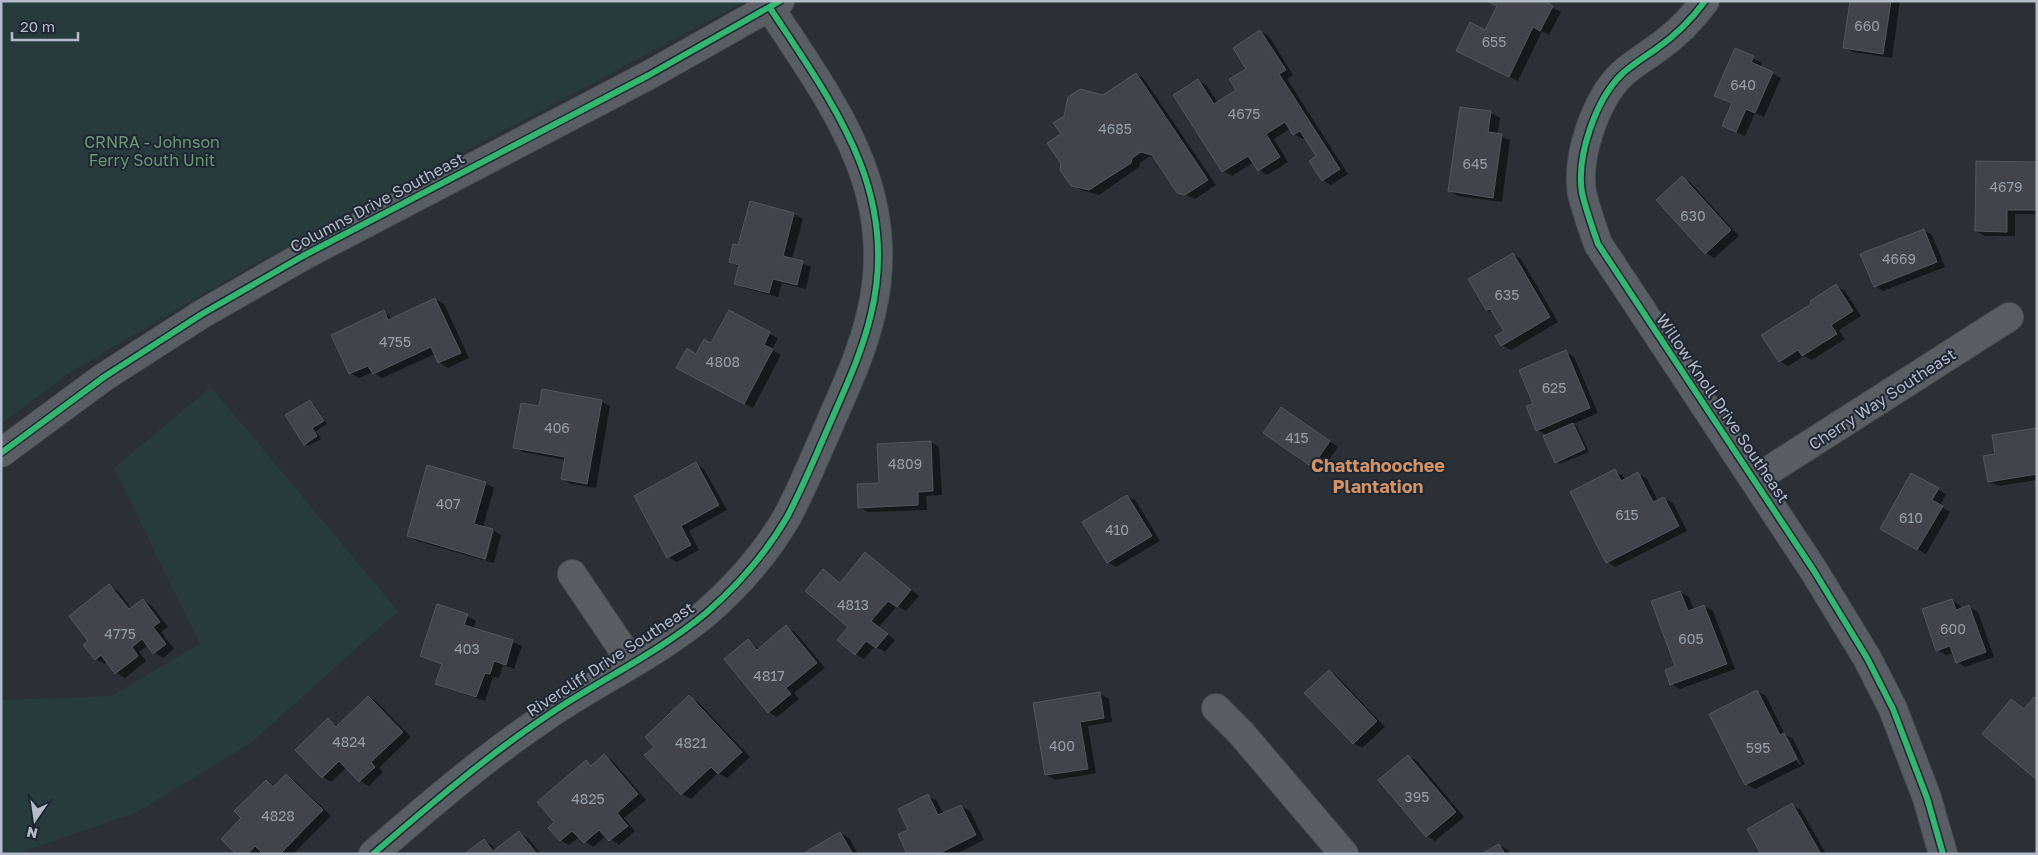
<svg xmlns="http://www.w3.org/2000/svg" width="2038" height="855" font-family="'Golos Text',sans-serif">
<rect width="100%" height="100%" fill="#2a3036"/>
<g fill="#273a3c">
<polygon points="1,1 746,1 251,266 69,373 1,424"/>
<polygon points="211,387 398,611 251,743 137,812 16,854 1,854 1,700 111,696 200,644 114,468"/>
</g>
<g fill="#0007" fill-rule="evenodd">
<polygon points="1851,1 1900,1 1892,58 1853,52 1844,47"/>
<polygon points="1498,6 1552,7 1561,12 1549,35 1542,31 1518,81 1466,56 1486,31"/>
<polygon points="1260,31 1269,36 1293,75 1287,79 1348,174 1331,185 1322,180 1318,157 1306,137 1303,139 1294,134 1291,128 1274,139 1288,162 1267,175 1259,170 1254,162 1232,176 1223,171 1175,96 1198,80 1207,86 1218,103 1238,91 1248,69"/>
<polygon points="1736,50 1762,63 1760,67 1781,78 1764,117 1755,113 1745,136 1723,126 1733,104 1724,100"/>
<polygon points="1136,74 1144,79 1216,185 1195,199 1178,192 1155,158 1150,156 1140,163 1139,167 1099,195 1081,190 1072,185 1063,134 1103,96"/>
<polygon points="1461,109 1491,113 1500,118 1497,135 1510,140 1502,202 1458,196 1450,191"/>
<polygon points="2037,163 2037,214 2015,214 2015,236 1985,236 1976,231"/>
<polygon points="1683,178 1691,183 1739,236 1714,258 1706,253"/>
<polygon points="751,203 794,214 803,219 792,259 811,267 806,289 782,283 778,297 744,288 735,283 740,267 730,262 739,247"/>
<polygon points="1924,230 1932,235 1945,267 1883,291 1875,286"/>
<polygon points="1513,254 1521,259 1558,322 1511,350 1502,345 1505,332 1494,314 1487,310"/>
<polygon points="1836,286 1845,291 1861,316 1839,330 1845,339 1812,360 1804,356 1788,366 1780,361 1813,304"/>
<polygon points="435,299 444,304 469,358 448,368 439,362 435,354 382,378 373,372 359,378 350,373 384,312 393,319"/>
<polygon points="729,312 778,338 772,350 781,355 753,408 686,372 711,345"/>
<polygon points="1565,351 1574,357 1598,413 1573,424 1577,426 1589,452 1560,464 1556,462 1547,435 1537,430 1535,404"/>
<polygon points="310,401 314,404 327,424 316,431 321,439 309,446 305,444"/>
<polygon points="601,401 610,406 596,488 571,484 563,479 566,460 523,452 514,447 539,408"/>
<polygon points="1290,414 1338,447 1321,471 1313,466"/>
<polygon points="2037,430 2037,480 1998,486 1989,481 1996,455"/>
<polygon points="931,442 939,447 942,495 926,496 927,510 868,512 859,507 880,484"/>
<polygon points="696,464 704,469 727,510 689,531 699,550 677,562 668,557"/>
<polygon points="1615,471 1623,476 1626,480 1638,474 1647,479 1658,501 1664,498 1673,503 1687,531 1615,567 1607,562"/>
<polygon points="1912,474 1946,494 1940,506 1950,512 1926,554 1881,529"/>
<polygon points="485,483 494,488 483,527 493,531 492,531 483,560 417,541 408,536"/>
<polygon points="1127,496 1136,501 1160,541 1116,567 1108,562"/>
<polygon points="494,531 501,535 494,563 486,561"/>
<polygon points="866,554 919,596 906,611 897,606 879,627 895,640 885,652 875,646 864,659 855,654 850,627 824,571 841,583"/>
<polygon points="109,586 118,591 132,609 143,600 151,605 168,627 161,632 174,649 163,658 154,653 148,645 139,652 146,661 125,678 116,673 107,662 105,664 96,659 90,641"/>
<polygon points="1680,592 1689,597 1694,610 1704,606 1713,611 1735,669 1680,689 1671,684 1677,667"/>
<polygon points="1952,600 1961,606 1962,609 1969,607 1978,612 1994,657 1965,667 1957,662 1953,653 1946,655 1937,650"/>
<polygon points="467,616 476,621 473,629 513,642 522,646 514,669 503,665 499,678 493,677 485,701 446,688 437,683 443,665 421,656"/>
<polygon points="786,627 795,632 825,668 794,693 799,699 777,717 769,712 748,641 760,649"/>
<polygon points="1329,671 1337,676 1385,727 1362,748 1353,743"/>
<path d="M1757,691L1766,696L1785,735L1793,739L1805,764L1755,789L1746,784ZM1785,738H1788L1801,764L1799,765Z"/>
<polygon points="1100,694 1109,699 1112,722 1088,726 1096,773 1055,780 1046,775 1035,704"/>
<polygon points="368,697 377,702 411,737 379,768 383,772 369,786 360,781 347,767 331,782 323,777 328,720 338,726"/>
<polygon points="689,697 698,702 750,757 727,778 718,773 691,799 682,794 655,747"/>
<polygon points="604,756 613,761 646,800 624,818 635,831 619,845 606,836 593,847 579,837 569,845 560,840 556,822 586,762 593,766"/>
<polygon points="1408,756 1417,761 1464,817 1435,841 1427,836"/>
<polygon points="286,776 295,781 331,816 293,854 264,854 263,852 261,854 238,854 243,818 266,781 275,787"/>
<polygon points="928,796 937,801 943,814 961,806 970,811 984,840 956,854 909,854 910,830"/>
<polygon points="1792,805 1801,810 1826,854 1763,854"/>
<polygon points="519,833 528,838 541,854 466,854 484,840 492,845 496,850"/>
<polygon points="840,833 849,838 858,854 804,854"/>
<polygon points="1499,845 1508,850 1510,854 1484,854"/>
</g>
<g fill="#41454b" stroke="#52575e">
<polygon points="1487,1 1544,1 1553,6 1540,31 1533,27 1509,77 1456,51 1470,22 1485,30 1497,6"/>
<polygon points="1850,1 1891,1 1883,54 1843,48"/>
<polygon points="1260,30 1286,70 1279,74 1340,169 1322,181 1309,161 1316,156 1300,131 1293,135 1285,122 1266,134 1280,157 1258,171 1248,156 1222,172 1173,95 1198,79 1214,104 1236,90 1229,79 1246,69 1233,48"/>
<polygon points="1735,48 1754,56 1751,62 1773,72 1755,113 1746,109 1736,132 1722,126 1732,103 1714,96"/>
<polygon points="1136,73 1208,180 1185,195 1177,193 1152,155 1141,152 1132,158 1131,163 1089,190 1071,186 1060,170 1061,164 1047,143 1061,134 1053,123 1064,116 1068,97 1080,89 1103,95"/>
<polygon points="1460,107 1491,111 1488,132 1502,134 1493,198 1448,191"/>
<polygon points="1976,161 2037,162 2037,210 2007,210 2007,232 1975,231"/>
<polygon points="1682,176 1731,230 1705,254 1656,200"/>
<polygon points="750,201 794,213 783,256 803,261 797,285 773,279 769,293 734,284 739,265 729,262 733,244 738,245"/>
<polygon points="1924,229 1937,262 1874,287 1860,254"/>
<polygon points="1513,253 1550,317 1501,346 1495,336 1504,331 1490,309 1486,310 1468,279"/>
<polygon points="1836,284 1853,311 1831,325 1837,334 1802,356 1798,350 1779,362 1761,335 1811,304 1810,301"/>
<polygon points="435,298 461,353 438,363 431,347 373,374 368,366 349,374 331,335 384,310 388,320"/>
<polygon points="729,310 770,332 764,345 773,349 744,404 676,368 687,348 696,354 704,339 711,343"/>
<polygon points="1566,350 1590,408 1536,431 1526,406 1533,404 1519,370"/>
<polygon points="542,389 602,400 587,484 561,479 565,457 513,448 521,403 539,406"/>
<polygon points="310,400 324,421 312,428 317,436 304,445 285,415"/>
<polygon points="1281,407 1330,441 1312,467 1263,433"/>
<polygon points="1573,423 1585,449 1555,463 1543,436"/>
<polygon points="2037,428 2037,474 1988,482 1983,456 1995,454 1992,435"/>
<polygon points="931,441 933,491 918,492 918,505 858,508 857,484 879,483 877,444"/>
<polygon points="696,462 719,505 681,526 691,545 667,558 634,496"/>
<polygon points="427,465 486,482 474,524 493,529 485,559 407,536"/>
<polygon points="1615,469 1621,481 1638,472 1653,502 1664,497 1679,526 1606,563 1570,492"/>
<polygon points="1911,473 1939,488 1932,500 1943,506 1917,550 1880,529"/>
<polygon points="1127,495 1152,536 1107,563 1082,522"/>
<polygon points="865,552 911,590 897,607 888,601 871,621 888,634 876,648 866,641 855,655 837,640 848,627 805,591 823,569 840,583"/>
<polygon points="109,584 129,609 143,599 160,622 153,627 166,644 153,654 142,639 132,647 138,656 115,674 101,655 95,660 83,645 88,641 69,616"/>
<polygon points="1680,591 1688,611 1704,605 1727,664 1670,685 1665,670 1675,666 1651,601"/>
<polygon points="1952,599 1956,610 1969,605 1986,652 1956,663 1950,646 1936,651 1922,609"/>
<polygon points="437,604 468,614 464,625 513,640 506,665 494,661 490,674 485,673 476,697 435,684 442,664 420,656"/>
<polygon points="786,625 817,663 786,688 791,694 768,713 724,659 748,639 757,650"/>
<polygon points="1329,670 1377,721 1353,744 1304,693"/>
<polygon points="1757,690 1780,735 1784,733 1797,759 1745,785 1709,714"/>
<polygon points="1100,692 1104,718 1080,722 1088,769 1045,775 1033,703"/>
<polygon points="689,695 742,752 718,774 711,767 681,795 644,755 654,747 645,737"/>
<polygon points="368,696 403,732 371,762 375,767 359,782 339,761 322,778 295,750 328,718 336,727"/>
<polygon points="2034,697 2037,699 2037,780 1982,734 2011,699 2024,709"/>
<polygon points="604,754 638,794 617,813 628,826 609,841 599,830 584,843 572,831 560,841 548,828 554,822 537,802 586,760 591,766"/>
<polygon points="1408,755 1456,812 1426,837 1378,780"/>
<polygon points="286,774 323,810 280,854 263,854 255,846 248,854 236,854 221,839 241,818 234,811 266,780 273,787"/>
<polygon points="928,794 938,815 961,805 976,835 938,854 907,854 898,834 908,830 898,809"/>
<polygon points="1792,803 1821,854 1761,854 1747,829"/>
<polygon points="519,831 537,854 464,854 484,839 493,851"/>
<polygon points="840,832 853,854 802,854"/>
<polygon points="1499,844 1505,854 1481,854"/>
</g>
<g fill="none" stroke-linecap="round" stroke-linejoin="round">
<defs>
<g id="minor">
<path d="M1705,1C1691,20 1675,36 1656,49C1645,57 1633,64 1622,74C1596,99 1576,156 1582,193C1586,210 1592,227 1598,244L1814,571L1867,658L1893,709L1927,798L1943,854"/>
<polyline points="1,453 104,377 202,314 303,256 649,75 780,1"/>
<polyline points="1754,480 2009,317"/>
<polyline points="572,574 632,663"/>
<polyline points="1216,708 1241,733 1344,854"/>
<path d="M373,854C432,803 489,754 554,711C604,678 659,652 706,613C737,586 766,553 787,517C801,491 812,464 824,437C841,397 861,357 871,314C901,192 833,104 770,8"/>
</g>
</defs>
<use href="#minor" stroke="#484c51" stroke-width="30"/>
<use href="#minor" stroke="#595e65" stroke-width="28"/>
<defs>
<g id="cycleway">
<path d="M1705,1C1691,20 1675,36 1656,49C1645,57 1633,64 1622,74C1596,99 1576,156 1582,193C1586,210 1592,227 1598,244L1814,571L1867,658L1893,709L1927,798L1943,854"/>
<polyline points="1,453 104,377 202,314 303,256 649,75 780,1"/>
<path d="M373,854C432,803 489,754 554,711C604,678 659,652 706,613C737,586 766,553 787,517C801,491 812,464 824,437C841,397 861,357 871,314C901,192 833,104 770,8"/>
</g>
</defs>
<use href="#cycleway" stroke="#1d2631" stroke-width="9"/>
<use href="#cycleway" stroke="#33b770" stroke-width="6"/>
</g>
<g text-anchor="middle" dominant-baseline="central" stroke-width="4" stroke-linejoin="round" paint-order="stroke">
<g font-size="14" fill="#969ea9">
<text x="1867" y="25">660</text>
<text x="1494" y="41">655</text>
<text x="1743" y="84">640</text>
<text x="1244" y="113">4675</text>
<text x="1115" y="128">4685</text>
<text x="1475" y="163">645</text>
<text x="2006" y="186">4679</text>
<text x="1693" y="215">630</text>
<text x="1899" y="258">4669</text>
<text x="1507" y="294">635</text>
<text x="395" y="341">4755</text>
<text x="723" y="361">4808</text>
<text x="1554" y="387">625</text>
<text x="557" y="427">406</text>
<text x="1297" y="437">415</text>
<text x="905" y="463">4809</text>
<text x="448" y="503">407</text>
<text x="1627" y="514">615</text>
<text x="1911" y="517">610</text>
<text x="1117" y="529">410</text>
<text x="853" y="604">4813</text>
<text x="1953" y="628">600</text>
<text x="120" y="633">4775</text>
<text x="1691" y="638">605</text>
<text x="467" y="648">403</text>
<text x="769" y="675">4817</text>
<text x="349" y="741">4824</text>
<text x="691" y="742">4821</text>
<text x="1062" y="745">400</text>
<text x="1758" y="747">595</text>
<text x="1417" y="796">395</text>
<text x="588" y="798">4825</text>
<text x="278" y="815">4828</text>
</g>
<g font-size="16" fill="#6b9875" stroke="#1d2631">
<text x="152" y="142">CRNRA - Johnson<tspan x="152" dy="18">Ferry South Unit</tspan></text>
</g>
<g font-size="16" fill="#b3bcc8" stroke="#1d2631">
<text transform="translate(377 202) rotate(-28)">Columns Drive Southeast</text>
<text transform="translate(1882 399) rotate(-33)">Cherry Way Southeast</text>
<text transform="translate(1723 408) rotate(56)">Willow Knoll Drive Southeast</text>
<text transform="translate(610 659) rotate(-33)">Rivercliff Drive Southeast</text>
</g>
<g font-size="18" font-weight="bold" fill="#d29264" stroke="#1d2631">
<text x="1378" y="465">Chattahoochee<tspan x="1378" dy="21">Plantation</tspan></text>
</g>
</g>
<rect width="2038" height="855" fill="none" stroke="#b3bcc8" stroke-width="5"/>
<g transform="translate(35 820) rotate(193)" stroke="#1d2631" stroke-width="4" paint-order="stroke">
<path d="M0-4L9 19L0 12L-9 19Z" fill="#b3bcc8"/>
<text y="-8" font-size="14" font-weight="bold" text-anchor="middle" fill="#b3bcc8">N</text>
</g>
<path d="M12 32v8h66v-8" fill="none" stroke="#b3bcc8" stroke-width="2.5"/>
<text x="20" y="32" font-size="15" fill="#b3bcc8" stroke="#1d2631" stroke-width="4" paint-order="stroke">20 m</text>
</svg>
